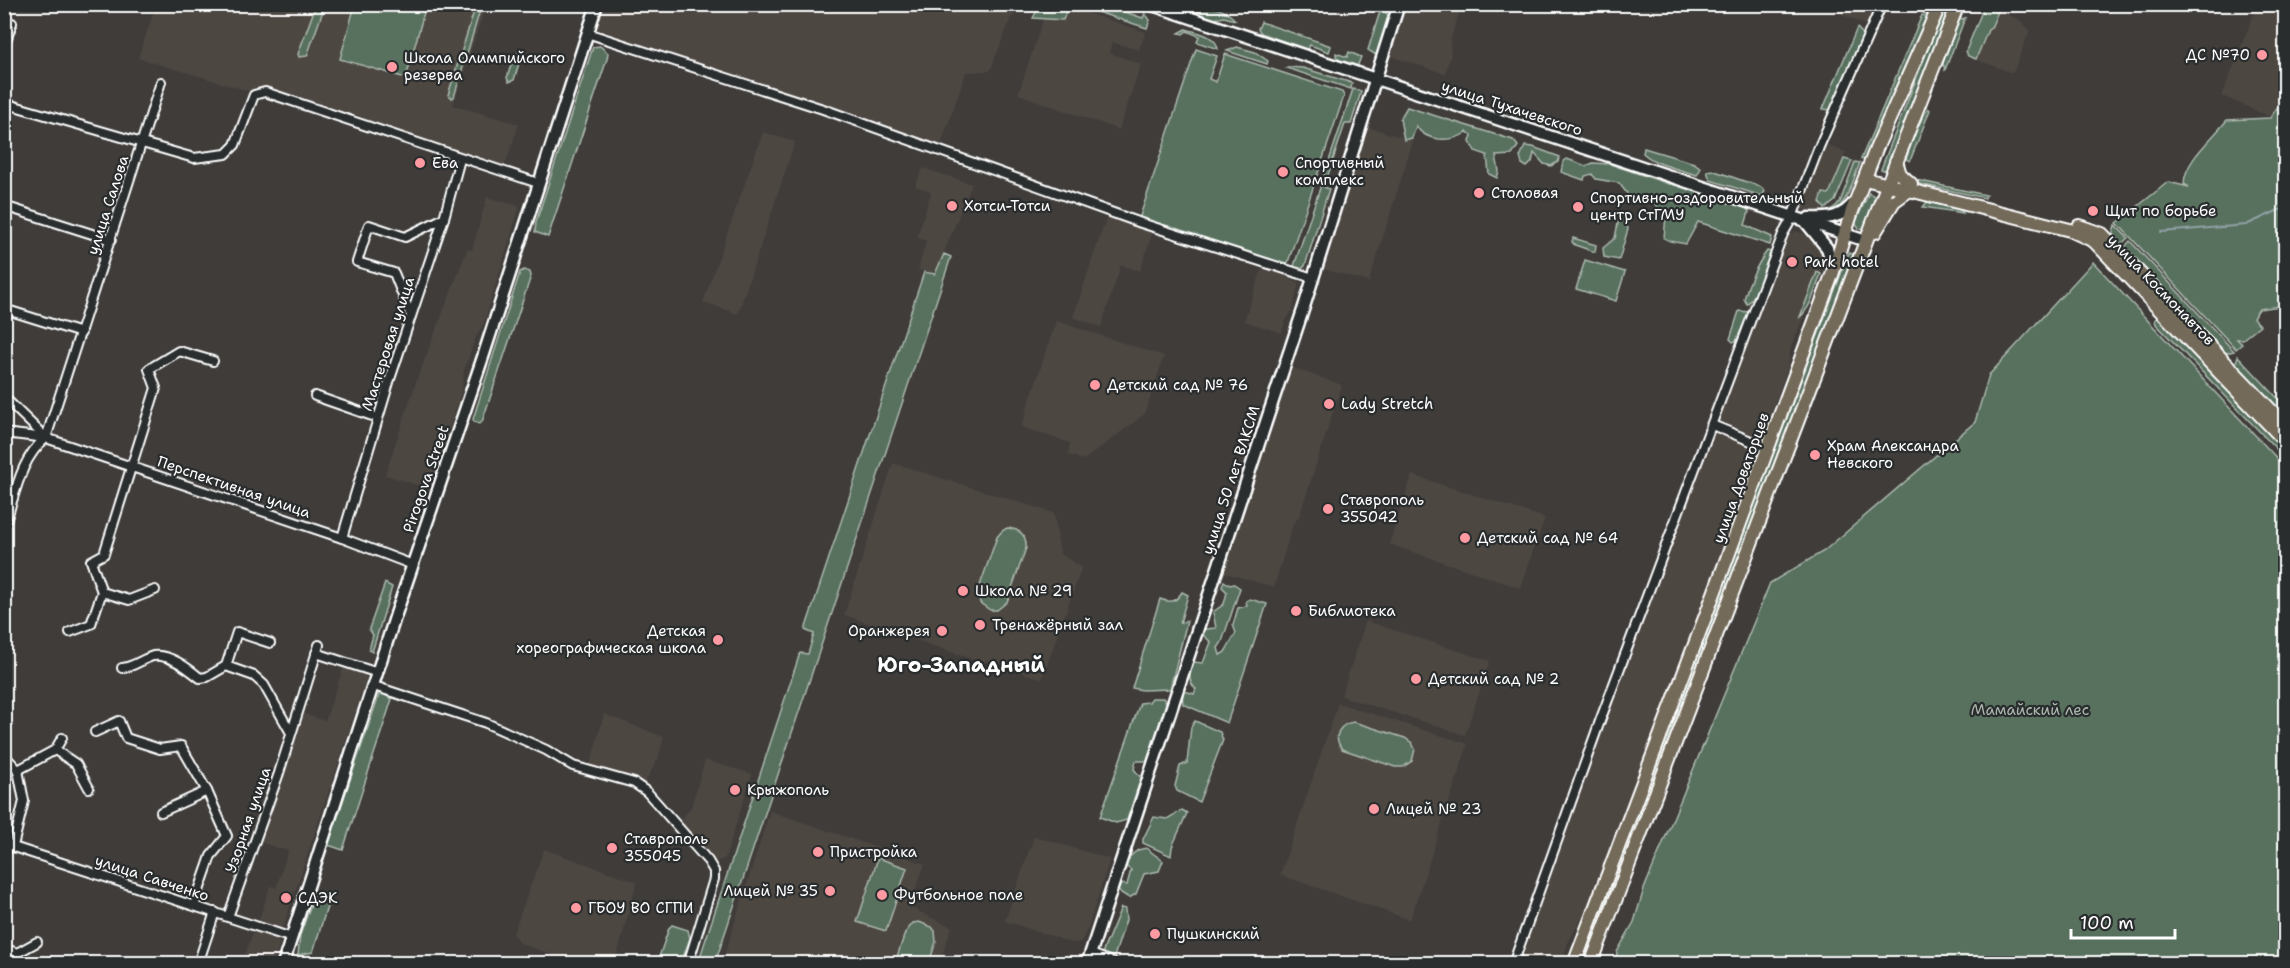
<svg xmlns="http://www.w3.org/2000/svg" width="2290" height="968" font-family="'Shantell Sans',sans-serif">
<rect width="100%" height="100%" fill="#3f3c3a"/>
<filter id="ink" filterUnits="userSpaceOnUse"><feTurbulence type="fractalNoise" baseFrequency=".0167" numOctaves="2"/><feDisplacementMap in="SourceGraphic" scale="12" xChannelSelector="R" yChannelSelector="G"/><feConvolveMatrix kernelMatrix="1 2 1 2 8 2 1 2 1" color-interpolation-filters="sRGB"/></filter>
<g filter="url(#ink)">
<g fill="#4d4642">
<polygon points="156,5 486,5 453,105 519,124 504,168 370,124 363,117 261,89 252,92 138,58"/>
<polygon points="604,5 1025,5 1011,18 990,71 966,72 940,148 597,33 595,30"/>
<polygon points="1048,5 1062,5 1146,32 1139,50 1112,42 1109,53 1141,64 1119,130 1018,94"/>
<polygon points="1407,5 1462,5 1450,41 1451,55 1445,74 1390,56"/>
<polygon points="1827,5 1879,5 1870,27 1826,7"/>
<polygon points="1985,5 2018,19 2030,30 2013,73 1965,56"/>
<polygon points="2257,5 2285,15 2285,103 2280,101 2270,117 2222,96"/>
<polygon points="1368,127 1413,141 1369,282 1323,269"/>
<polygon points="763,132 795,142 738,314 703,302"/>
<polygon points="1819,142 1846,152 1820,214 1793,208"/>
<polygon points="923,168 972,184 935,274 918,270 926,241 917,237 931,192 915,186"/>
<polygon points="487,197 520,206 484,323 476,337 464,370 462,390 430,489 385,475 416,382 467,250 472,250"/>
<polygon points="1109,217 1153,232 1140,271 1121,265 1101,327 1073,317 1106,219"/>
<polygon points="1795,231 1808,235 1816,240 1820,244 1824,265 1791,348 1788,367 1747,479 1728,538 1587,909 1569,941 1561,963 1517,964 1637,632 1785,240"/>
<polygon points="1262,269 1285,275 1299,283 1293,309 1285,322 1282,333 1244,321"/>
<polygon points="1056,321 1164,356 1145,414 1084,460 1068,455 1070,443 1021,427"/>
<polygon points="1290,367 1342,385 1299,517 1293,524 1274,587 1225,573 1223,568 1286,370"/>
<polygon points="893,463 1054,513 1060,554 1082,567 1042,679 986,661 983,663 844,615"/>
<polygon points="1412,475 1545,518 1520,588 1389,544"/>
<polygon points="1366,621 1490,661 1465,735 1341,696"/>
<polygon points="344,666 362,671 366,674 366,680 284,925 281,929 276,929 258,923 270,886 276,888 288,851 256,841 298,712 325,721"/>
<polygon points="1338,703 1468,744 1410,920 1280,875"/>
<polygon points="604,714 664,737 658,759 644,784 590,766"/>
<polygon points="705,760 752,774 725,859 712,863 677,824 691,807"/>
<polygon points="770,811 925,864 909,907 952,927 939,963 735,964 723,960"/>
<polygon points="1034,836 1110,859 1088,928 1081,942 1072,943 1005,921"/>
<polygon points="544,849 637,882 615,963 575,963 519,943 513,934"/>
<polygon points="254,930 278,940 280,944 273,963 242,963"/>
<polygon points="1399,956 1405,958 1407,956 1435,961 1465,957 1482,963 1397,963"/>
</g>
<g fill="#58715e" stroke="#acb8ae" stroke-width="1.5">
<polygon points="1985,4 1999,9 1991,28 1988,30 1976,59 1968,56 1966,51"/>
<polygon points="316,5 325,5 307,56 299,57 298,54"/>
<polygon points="355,5 426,5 406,78 340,59"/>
<polygon points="1040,5 1040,4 1069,5 1063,20 1033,18"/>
<polygon points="1075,5 1104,5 1143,18 1145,13 1150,20 1147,28"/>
<path d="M1171,5C1189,3 1222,3 1235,20L1224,17L1214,19Z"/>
<polygon points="1382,5 1389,5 1386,13 1389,17 1376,55 1368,50"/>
<polygon points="1945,5 1951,5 1886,171 1881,169"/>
<polygon points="481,7 454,97 452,98 448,95 475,8"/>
<polygon points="1922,15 1927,16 1926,20 1900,77 1865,160 1861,159"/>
<polygon points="1965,18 1945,70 1943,63 1958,20"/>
<polygon points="1261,22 1331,46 1329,52 1310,45 1307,50 1261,33 1258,29"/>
<polygon points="1857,28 1863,34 1860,44 1833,107 1830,110 1823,109"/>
<path d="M1186,29C1198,33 1216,35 1218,49L1197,42L1199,36L1187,31L1183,34L1179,33Z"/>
<polygon points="600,46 608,53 607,59 548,237 535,232 536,222 593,47"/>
<polygon points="1237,47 1255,52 1268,61 1267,64 1227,51"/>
<polygon points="1196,49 1217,56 1209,79 1216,82 1225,54 1342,92 1344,96 1286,268 1139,219"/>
<polygon points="1349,52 1361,57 1357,67 1339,60 1336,56 1336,53 1347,57"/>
<polygon points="518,53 521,57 514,80 509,82 507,78 514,55"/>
<polygon points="1287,67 1303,68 1352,83 1351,89 1286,68"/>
<polygon points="1353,89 1361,91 1360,95 1351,124 1345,124 1324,187 1329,189 1305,266 1301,269 1293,269"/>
<path d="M2281,102L2286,104L2285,307L2281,306L2259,309L2253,318L2260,325L2243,339H2237L2242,344L2236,349L2117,223L2168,182L2189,187L2184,184C2184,161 2213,138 2227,120L2270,118Z"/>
<path d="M1407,107L1513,140L1518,146L1512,155L1496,156L1499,171L1497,178L1489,174L1487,155L1475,151L1470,142L1472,135L1467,132C1452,143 1426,142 1416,126L1412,138L1404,140L1400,119Z"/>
<polygon points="1928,108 1930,110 1910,161 1906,159 1917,128"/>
<polygon points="1525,146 1533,147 1560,157 1558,162 1551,166 1544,164 1534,153 1532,162 1527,167 1522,164 1520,157"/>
<path d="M1644,148L1694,163L1701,168L1697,175C1680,169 1655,165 1643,153Z"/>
<polygon points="1567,159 1586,166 1593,163 1610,164 1669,184 1681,185 1747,209 1749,212 1745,225 1772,237 1770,245 1698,222 1686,244 1670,241 1664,238 1666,215 1650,199 1644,202 1632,200 1619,183 1596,179 1592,174 1585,176 1584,180 1561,172 1563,162"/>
<polygon points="1844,159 1852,161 1835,201 1825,209 1820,202 1823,193 1829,194"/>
<path d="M1855,162L1860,163C1851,184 1849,206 1827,214L1840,202Z"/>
<polygon points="1712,170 1761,187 1765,191 1762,196 1710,180 1707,171"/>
<polygon points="1916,180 1986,195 1985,198 1915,183"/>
<polygon points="1869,193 1876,197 1865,228 1859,229 1855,223"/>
<polygon points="1927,202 1959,208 1963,213 1923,207"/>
<polygon points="1624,214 1628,229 1619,260 1604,257 1603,248 1615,238 1619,218"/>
<polygon points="2115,225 2128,238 2120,245 2112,236"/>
<polygon points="1573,238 1596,245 1595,252 1575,245 1572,242"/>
<polygon points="2130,241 2234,351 2226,353 2220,350 2124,248"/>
<path d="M1767,251L1771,252C1767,269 1759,293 1747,304L1744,299C1749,281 1756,266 1767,251Z"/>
<polygon points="1849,253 1855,255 1586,963 1581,963"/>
<polygon points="944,254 951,257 715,963 698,963 800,653 808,654 814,634 805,630 924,272 935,274"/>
<polygon points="1585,260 1625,272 1616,301 1576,289"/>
<polygon points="2093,262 2285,467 2285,963 1615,963 1617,952 1634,922 1644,889 1770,583 1824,551 1975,422 1989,375"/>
<polygon points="524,270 530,272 531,276 482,422 479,424 474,422 473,419 520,272"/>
<path d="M1817,272L1821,274C1816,287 1811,308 1800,317Z"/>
<polygon points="1739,311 1749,312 1736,341 1733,342 1730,339"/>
<polygon points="2158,317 2172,328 2285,448 2285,458 2156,324 2155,320"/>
<polygon points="2238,356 2285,406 2285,418 2238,368 2236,362"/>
<path d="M1007,528C1020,529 1027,535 1026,548L1007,602L997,610H990L980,603L978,591L997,537L1002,531Z"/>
<path d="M1224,581L1230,585L1234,584L1240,588L1222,642L1218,648L1220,655L1225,652L1236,633L1233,625L1238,608L1247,606L1246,601L1250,599L1267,604L1227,723L1183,704L1182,690L1194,694L1196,689C1187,681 1190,673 1193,662L1203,663L1211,642L1203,635L1206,629L1216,628L1213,612L1224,604L1227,592L1222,587Z"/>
<polygon points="385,583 392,587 372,652 369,650 373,635 369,629"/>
<path d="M1182,592L1188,595L1180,623L1187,621L1170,689L1142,690L1132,688L1160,599C1170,603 1176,602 1182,592Z"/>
<polygon points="383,694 392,699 343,850 328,845 379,695"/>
<polygon points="1152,698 1163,698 1167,704 1147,761 1136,761 1134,769 1141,778 1127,820 1116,823 1100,817 1140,703 1149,702"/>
<polygon points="1195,721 1220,732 1223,740 1199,802 1177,791 1175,786 1180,766 1187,763 1191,727"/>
<path d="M1354,722L1405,738L1412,743L1415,749L1412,761L1403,767H1395L1342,749C1332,736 1339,724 1354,722Z"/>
<polygon points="1182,810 1187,813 1172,847 1171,856 1143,843 1143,839 1154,817 1167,819"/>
<polygon points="1146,848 1163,861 1159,871 1144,874 1136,894 1129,898 1118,891 1121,884 1127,885 1131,870 1124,865 1124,861 1138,850"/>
<polygon points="878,858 907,868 886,931 857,922"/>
<polygon points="320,892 331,894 313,952 298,955 300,935 315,894"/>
<polygon points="1121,908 1125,909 1126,920 1114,957 1111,960 1103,955 1103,951"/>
<polygon points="919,922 932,927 935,931 936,942 929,963 895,963 905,933 913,923"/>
<polygon points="672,925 688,930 690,938 681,963 657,963 669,928"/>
</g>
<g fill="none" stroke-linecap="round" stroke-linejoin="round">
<polyline stroke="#90a1a5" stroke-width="2" points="2161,232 2246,225 2279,210 2286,209"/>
<defs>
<g id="street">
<polyline points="1918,4 1937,13"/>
<polyline points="587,33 823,109 1141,223 1313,278"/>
<polyline points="4,47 12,23"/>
<polyline points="4,103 194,158 226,154 235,145 254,95 265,92 538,183"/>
<polyline points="4,206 111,240"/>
<polyline points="1792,217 1819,147 1882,4"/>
<polyline points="4,309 81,333"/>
<polyline points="411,316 394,273 357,262 369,225 405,237 444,218"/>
<polyline points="315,396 378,418"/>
<polyline points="4,397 45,437"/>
<polyline points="1712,425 1768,448"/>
<polyline points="4,433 46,438 342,538 413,565"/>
<path d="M4,527C15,496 20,458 46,438L161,82"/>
<polyline points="342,538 390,379 444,218 460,159"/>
<polyline points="102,592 91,561 104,554 156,388 149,369 179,351 213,361"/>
<polyline points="102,592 129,600 155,590"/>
<polyline points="70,632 91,624 102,592"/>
<polyline points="316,653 378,673"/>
<polyline points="226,666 237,632 270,643"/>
<path d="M122,668C134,667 142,659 153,656C169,653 189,669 200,678L207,677L226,666L254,676L264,685L291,733"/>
<polyline points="374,686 486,723 546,750 573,766 634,783 647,792 708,861 714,871 714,879 688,964"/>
<polyline points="95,732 119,721 126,738 160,749 181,746 207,791 227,836 211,856 194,905"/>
<polyline points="55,750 76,764 89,788"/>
<polyline points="4,755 18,770 24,801 13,846"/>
<polyline points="18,770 55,750 62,738"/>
<polyline points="161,812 207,791"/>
<polyline points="4,844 292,938"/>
<polyline points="4,857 8,845"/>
<polyline points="228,917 279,773 319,645"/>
<polyline points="4,948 17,953 37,942"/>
<polyline points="1091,954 1117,964"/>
<polyline points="14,964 17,953"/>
<polyline points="198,964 215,912"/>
<polyline points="1513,964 1600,721 1783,234 1791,220 1798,219"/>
</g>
<g id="secondary">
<polyline points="1149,4 1866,241"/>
<path d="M1809,218C1829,219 1843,218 1855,201"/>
<polyline points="1805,221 1827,248 1834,270"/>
<polyline points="283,964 396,614 484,354 597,4"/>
<polyline points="1087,964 1304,307 1399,4"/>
</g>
<g id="primary">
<polyline points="1896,161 1900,174 1911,184"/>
<polyline points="1865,179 2070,230 2094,241 2286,442"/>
<polyline points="2079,226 2102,234 2286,426"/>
<polyline points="1875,232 1894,201 1908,191"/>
<polyline points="1574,964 1709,607 1832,275 1852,211 1876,149 1940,4"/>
<polyline points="1591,964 1887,186 1958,4"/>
</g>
</defs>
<use href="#street" stroke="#fff" stroke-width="12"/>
<use href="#secondary" stroke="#fff" stroke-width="15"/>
<use href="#primary" stroke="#fff" stroke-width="16"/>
<use href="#street" stroke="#2a2d2e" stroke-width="8"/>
<use href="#secondary" stroke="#2a2d2e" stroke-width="10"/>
<use href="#primary" stroke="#736b5a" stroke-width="12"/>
</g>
</g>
<g fill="#ff9aa2" stroke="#2a2d2e" stroke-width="2">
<circle cx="2262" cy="55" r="6"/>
<circle cx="392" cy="67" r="6"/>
<circle cx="420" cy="163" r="6"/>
<circle cx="1283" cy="172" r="6"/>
<circle cx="1479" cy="193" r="6"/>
<circle cx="952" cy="206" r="6"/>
<circle cx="1578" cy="207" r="6"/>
<circle cx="2093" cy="211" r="6"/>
<circle cx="1792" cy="262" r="6"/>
<circle cx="1095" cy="385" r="6"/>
<circle cx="1329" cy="404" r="6"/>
<circle cx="1815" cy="455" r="6"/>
<circle cx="1328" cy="509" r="6"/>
<circle cx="1465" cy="538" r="6"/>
<circle cx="963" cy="591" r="6"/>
<circle cx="1296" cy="611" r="6"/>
<circle cx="980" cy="625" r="6"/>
<circle cx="942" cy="631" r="6"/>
<circle cx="718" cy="640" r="6"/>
<circle cx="1416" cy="679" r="6"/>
<circle cx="735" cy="790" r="6"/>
<circle cx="1374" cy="809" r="6"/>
<circle cx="612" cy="848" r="6"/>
<circle cx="818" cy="852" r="6"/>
<circle cx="830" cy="891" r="6"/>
<circle cx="882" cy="895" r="6"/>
<circle cx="286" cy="898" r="6"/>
<circle cx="576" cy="908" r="6"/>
<circle cx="1155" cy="934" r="6"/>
</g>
<g text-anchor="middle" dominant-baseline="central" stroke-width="4.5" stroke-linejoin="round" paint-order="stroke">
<g font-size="15" fill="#fff" stroke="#2a2d2e" text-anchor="start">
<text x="2250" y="55" text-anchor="end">ДС №70</text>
<text x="404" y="58">Школа Олимпийского<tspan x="404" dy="17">резерва</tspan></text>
<text x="432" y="163">Ева</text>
<text x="1295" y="163">Спортивный<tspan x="1295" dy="17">комплекс</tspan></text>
<text x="1491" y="193">Столовая</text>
<text x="1590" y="198">Спортивно-оздоровительный<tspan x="1590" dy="17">центр СтГМУ</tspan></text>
<text x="964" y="206">Хотси-Тотси</text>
<text x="2105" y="211">Щит по борьбе</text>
<text x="1804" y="262">Park hotel</text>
<text x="1107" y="385">Детский сад № 76</text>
<text x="1341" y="404">Lady Stretch</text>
<text x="1827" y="446">Храм Александра<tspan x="1827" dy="17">Невского</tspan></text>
<text x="1340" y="500">Ставрополь<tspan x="1340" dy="17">355042</tspan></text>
<text x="1477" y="538">Детский сад № 64</text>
<text x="975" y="591">Школа № 29</text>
<text x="1308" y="611">Библиотека</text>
<text x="992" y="625">Тренажёрный зал</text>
<text x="706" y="631" text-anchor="end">Детская<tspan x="706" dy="17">хореографическая школа</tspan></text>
<text x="930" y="631" text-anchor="end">Оранжерея</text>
<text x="1428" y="679">Детский сад № 2</text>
<text x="747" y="790">Крыжополь</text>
<text x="1386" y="809">Лицей № 23</text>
<text x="624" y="839">Ставрополь<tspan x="624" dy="17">355045</tspan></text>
<text x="830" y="852">Пристройка</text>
<text x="818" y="891" text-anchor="end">Лицей № 35</text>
<text x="894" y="895">Футбольное поле</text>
<text x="298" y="898">СДЭК</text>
<text x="588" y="908">ГБОУ ВО СГПИ</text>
<text x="1167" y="934">Пушкинский</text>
</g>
<g font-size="15" fill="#fff" stroke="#2a2d2e">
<text transform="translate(1512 108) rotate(18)">улица Тухачевского</text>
<text transform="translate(108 205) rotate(-72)">улица Салова</text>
<text transform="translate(2161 290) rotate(46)">улица Космонавтов</text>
<text transform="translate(388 344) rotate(-72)">Мастеровая улица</text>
<text transform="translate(1741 478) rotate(-70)">улица Доваторцев</text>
<text transform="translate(426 479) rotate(-71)">Pirogova Street</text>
<text transform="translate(1231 480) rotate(-72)">улица 50 лет ВЛКСМ</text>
<text transform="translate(234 487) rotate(19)">Перспективная улица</text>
<text transform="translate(248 820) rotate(-71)">Узорная улица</text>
<text transform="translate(152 878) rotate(18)">улица Савченко</text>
</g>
<g font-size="15" fill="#acb8ae" stroke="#2a2d2e">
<text x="2030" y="710">Мамайский лес</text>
</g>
<g font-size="21" font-weight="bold" fill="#fff" stroke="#2a2d2e">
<text x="961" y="665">Юго-Западный</text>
</g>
</g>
<rect width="2290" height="968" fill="none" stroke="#2a2d2e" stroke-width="24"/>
<rect x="12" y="12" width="2266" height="944" fill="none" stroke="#fff" stroke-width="2" filter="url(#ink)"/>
<path d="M2071 929v9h104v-9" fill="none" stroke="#ffffff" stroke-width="3"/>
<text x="2080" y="929" font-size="18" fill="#ffffff" stroke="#2a2d2e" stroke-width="4.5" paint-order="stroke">100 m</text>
</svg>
